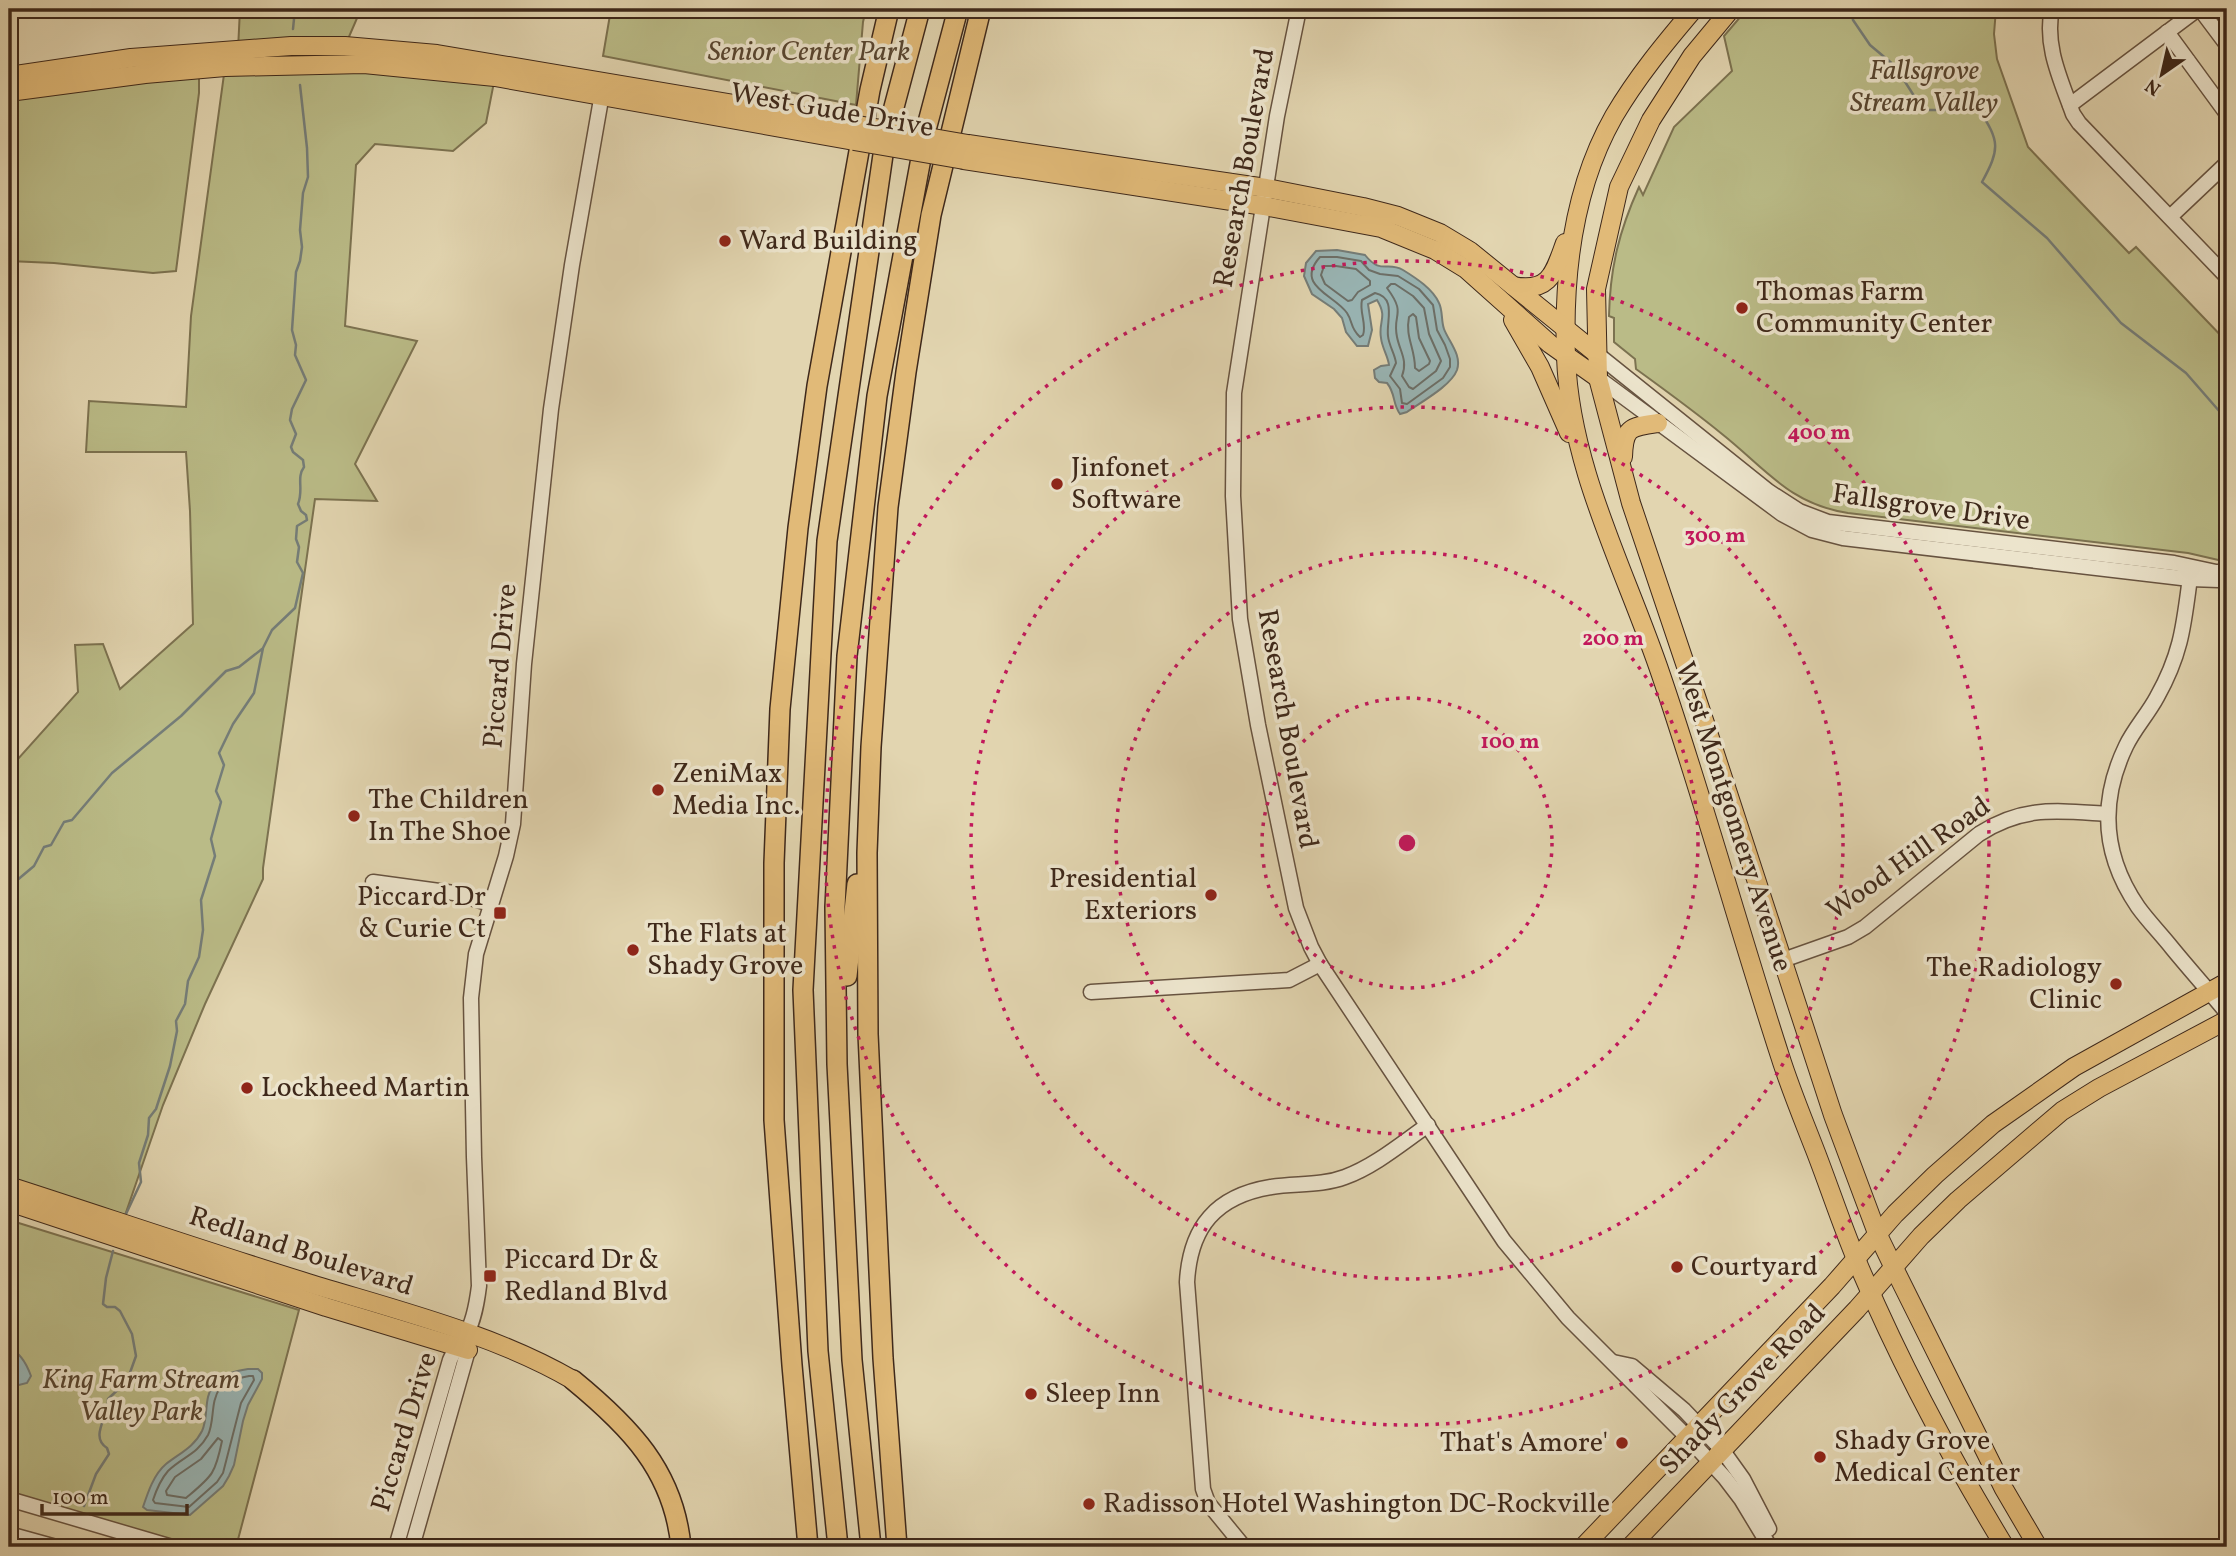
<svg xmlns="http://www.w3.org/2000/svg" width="2236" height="1556" font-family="Vollkorn,serif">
<rect width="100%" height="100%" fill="#e2d5b0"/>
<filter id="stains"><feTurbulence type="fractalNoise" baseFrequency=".00286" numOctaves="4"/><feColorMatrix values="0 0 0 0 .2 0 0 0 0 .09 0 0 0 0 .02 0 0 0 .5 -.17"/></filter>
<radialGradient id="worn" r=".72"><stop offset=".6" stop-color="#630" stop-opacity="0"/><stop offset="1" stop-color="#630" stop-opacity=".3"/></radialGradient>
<g fill="#babb87" stroke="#7c7250" stroke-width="2">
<polygon points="240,9 361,9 345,46 238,50"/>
<polygon points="611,9 866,9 863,22 856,105 603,56"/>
<path d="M1747,9H1996L1994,34L1997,59L2028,147L2129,253L2136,247L2227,342V562L2188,553L1848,513C1789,504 1765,468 1722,434C1694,411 1665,390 1636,369L1635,359L1614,342V318L1609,316C1610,268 1619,231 1639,187L1643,195L1674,127L1732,71L1724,36Z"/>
<polygon points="225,67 495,77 486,123 453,151 375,144 356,165 345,326 417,341 355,464 377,501 315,499 263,868 263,879 205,1004 163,1105 122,1224 9,1186 9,764 18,759 78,692 75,645 103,644 120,689 193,624 190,511 186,452 86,452 89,401 186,407 191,316"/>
<polygon points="199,69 199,93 176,271 153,273 54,263 9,261 9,92"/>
<polygon points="9,1220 299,1310 236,1547 188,1547 9,1493"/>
</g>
<g fill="#99b6b6" stroke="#757d78" stroke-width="2">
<path d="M1337,250L1365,255C1381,275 1387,261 1403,270C1416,278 1433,289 1439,303C1443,311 1441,321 1444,329C1449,342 1462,355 1457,370C1451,386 1421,402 1407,412L1400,414C1392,403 1396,394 1387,383L1379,382L1375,378L1374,370L1381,366L1389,365C1388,356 1382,348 1381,338C1378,321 1388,318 1377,300L1368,304L1372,330L1368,346H1357L1346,332L1342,318L1334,309L1312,294L1304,276L1306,263L1316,251Z"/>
<path d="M9,1349C21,1352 27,1365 31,1376L27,1383L11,1387L9,1390Z"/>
<path d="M248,1369H258L262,1373V1379L248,1405L243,1421L234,1465L229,1476L223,1486L190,1515L147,1510L143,1507C148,1492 154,1474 166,1464C180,1453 194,1447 202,1431C209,1416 203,1398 214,1384C222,1374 236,1371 248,1369Z"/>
</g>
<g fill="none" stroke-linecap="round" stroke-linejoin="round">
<g stroke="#6c6f68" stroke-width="2">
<path d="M1337,257L1361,261L1369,270L1380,274L1398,276L1419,289L1433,305L1437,330L1445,345L1450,359V367L1443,378L1407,404L1402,403L1400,389L1390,376L1396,363C1395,354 1389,346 1388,336C1386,321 1397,298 1375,293L1362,300C1359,312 1367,324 1363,335L1360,337C1350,328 1353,322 1347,313C1335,295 1294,286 1320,257Z"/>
<polygon points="1336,266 1356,269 1370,281 1370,285 1358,292 1352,300 1348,301 1325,284 1321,275 1324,266"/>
<path d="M1391,284H1395L1413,296L1424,308L1429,334L1441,361L1436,371L1413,389L1409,387L1402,376C1408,360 1400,352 1397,337C1392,313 1407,315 1387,288Z"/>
<path d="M1413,314L1416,317L1419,338L1430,361L1429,364L1419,371L1415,368C1415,348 1405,337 1409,317Z"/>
<path d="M249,1376H253L254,1380L241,1403L223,1473L217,1482L189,1507L155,1503L153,1500C156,1491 161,1479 168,1471C182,1457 197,1455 208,1435C215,1420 210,1402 220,1388C226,1380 239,1378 249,1376Z"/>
<path d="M218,1438L222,1441C215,1475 212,1476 186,1498L167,1495L166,1491L175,1477L201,1459Z"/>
</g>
<g stroke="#757d78" stroke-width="2.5">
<path d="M1851,9L1853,20L1870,45L1895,66L1923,110H1979C2000,141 2000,149 1982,182L2047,238L2121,323L2186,373L2227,420"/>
<polyline points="293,29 295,9"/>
<polyline points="9,887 34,866 44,847 51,845 64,822 72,820 112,773 181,716 226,671 239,667 262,649"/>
<path d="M126,1214L141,1182L139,1163L148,1135L149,1118L156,1109L170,1066L177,1031L176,1021L185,1004L188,981L199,957L203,930L201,900L215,856L211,839L221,802L216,791L224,765L219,753L233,724L254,693L263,648L272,630L295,608L303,573L297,562L299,547L296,539L297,526L307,520L306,515L301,511L298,504C304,489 296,478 304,467L303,460L293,452L291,447L296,434L290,420L292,409L306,380L295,355L296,345L292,330L296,272L300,261L302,247L300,230L303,193L308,177L307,148L300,85"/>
<path d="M84,1506L96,1474L109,1454L107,1448C89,1436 109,1417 108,1399L127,1381L136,1356L132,1334L120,1311L115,1307H107L103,1304L106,1278L113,1251"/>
</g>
<defs>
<g id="minor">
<polyline points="1299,9 1277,116 1234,393 1233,496 1240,619 1258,725 1296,908 1311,947 1320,964 1504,1241 1568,1318 1688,1438 1725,1478 1741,1499 1770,1547"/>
<path d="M2052,9C2044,46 2061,80 2073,114L2079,123L2227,277"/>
<polyline points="2200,9 2227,45"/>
<polyline points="2167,32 2227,114"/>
<polyline points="2070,105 2198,9"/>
<polyline points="2170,217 2227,163"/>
<polyline points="1597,354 1768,491 1799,511 1828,522 2174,563 2216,572 2227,572"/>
<polyline points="1598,378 1782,514 1812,530 1843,538 2190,579 2219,580"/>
<path d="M2191,570C2184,621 2183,651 2157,697C2148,714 2134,729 2126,746C2099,802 2103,856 2138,907C2148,921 2161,934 2172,948C2190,970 2209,991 2227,1013"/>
<polyline points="373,882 454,893 491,904"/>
<path d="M1783,960L1848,937L1865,927L1979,834C2024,805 2058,811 2108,814"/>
<polyline points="1091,992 1289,980 1320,964"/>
<polyline points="1613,1362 1632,1366 1684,1410 1723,1451 1743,1479 1769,1529"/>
<polyline points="9,1499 172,1547"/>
<polyline points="9,1534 56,1547"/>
<path d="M396,1547L450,1360C454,1350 459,1344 465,1336C474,1322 477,1302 479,1286L474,1157L471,998L476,954L506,856L513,824L524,664L551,409L572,265L603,88"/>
<polyline points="412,1547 468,1350 467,1342"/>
<path d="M1244,1547L1208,1503L1203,1489L1187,1282C1190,1227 1216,1196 1271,1187C1296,1183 1321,1186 1345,1177C1375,1166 1402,1143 1428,1125"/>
</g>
<g id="major">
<path d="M1694,9C1665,43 1637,77 1614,116C1573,188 1563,275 1566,357C1570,469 1626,571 1661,675C1704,801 1739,930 1780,1056C1790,1088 1803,1119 1815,1150C1829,1186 1841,1223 1856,1259C1898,1359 1949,1455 2005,1547"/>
<polyline points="1731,9 1692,56 1651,120 1619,187 1596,289 1598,378 1631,503 1707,729 1833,1115 1877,1233 1894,1268 2004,1489 2038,1547"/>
<polyline points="9,76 131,58 291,46 345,46 437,54 858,125"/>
<polyline points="9,92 145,74 225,67 364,64 495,77 854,141"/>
<polyline points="968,144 1266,188 1363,207 1398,216 1440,233 1470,251 1597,354"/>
<polyline points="964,160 1264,206 1381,228 1435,250 1466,269 1550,344 1598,378"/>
<path d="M1513,286C1550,293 1554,273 1565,243"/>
<polyline points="1513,320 1540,367 1569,433"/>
<path d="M1623,457C1624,427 1630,427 1658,423"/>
<path d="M9,1186C108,1218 208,1252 308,1283C396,1310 494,1334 573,1380"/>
<polyline points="9,1202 326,1307 468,1350"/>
<polyline points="1583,1547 1832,1286 1895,1214 1935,1175 1993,1124 2074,1067 2227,982"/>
<polyline points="1630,1547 1857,1309 1921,1236 1958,1200 2062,1111 2099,1088 2227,1020"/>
</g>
<g id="highway">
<polyline points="847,976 857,884"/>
<path d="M573,1380C629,1426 674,1471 681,1547"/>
<polyline points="808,1547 792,1365 774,1120 774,863 780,709 798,528 817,386 870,90 889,9"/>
<polyline points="838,1547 818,1351 803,990 827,541 885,141 920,9"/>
<polyline points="871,1547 852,1360 837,1064 835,907 847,656 877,396 927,126 958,9"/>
<polyline points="897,1547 883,1358 868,1034 867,853 871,747 888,507 906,372 931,215 981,9"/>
</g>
</defs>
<use href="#minor" stroke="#675340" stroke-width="17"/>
<use href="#major" stroke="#3e281a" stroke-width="20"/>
<use href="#highway" stroke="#3e281a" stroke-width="22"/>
<use href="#minor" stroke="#ece4cc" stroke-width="14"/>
<use href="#major" stroke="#e1ba78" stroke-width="18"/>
<use href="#highway" stroke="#e1ba78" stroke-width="19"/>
<defs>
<g id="major-bridge">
<polyline points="858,125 968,144"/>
<polyline points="854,141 964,160"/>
</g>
</defs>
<use href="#major-bridge" stroke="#3e281a" stroke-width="20" stroke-linecap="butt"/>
<use href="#major-bridge" stroke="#e1ba78" stroke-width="18"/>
</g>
<g fill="none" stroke="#c2185b" stroke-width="3.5" stroke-dasharray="3.5 7">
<circle cx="1407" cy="843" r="145"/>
<circle cx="1407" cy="843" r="291"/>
<circle cx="1407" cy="843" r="436"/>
<circle cx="1407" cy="843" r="582"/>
</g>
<g fill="#8f2418" stroke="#ece4cc" stroke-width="2.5">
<circle cx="725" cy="241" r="7"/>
<circle cx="1742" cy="308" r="7"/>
<circle cx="1057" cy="484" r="7"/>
<circle cx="658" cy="790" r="7"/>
<circle cx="354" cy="816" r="7"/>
<circle cx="1211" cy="895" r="7"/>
<rect x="493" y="906" width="14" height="14" rx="3.5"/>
<circle cx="633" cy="950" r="7"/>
<circle cx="2116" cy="984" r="7"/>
<circle cx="247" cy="1088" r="7"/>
<circle cx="1677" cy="1267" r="7"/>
<rect x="483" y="1269" width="14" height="14" rx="3.5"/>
<circle cx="1031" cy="1394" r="7"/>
<circle cx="1622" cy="1443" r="7"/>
<circle cx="1820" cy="1457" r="7"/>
<circle cx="1089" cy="1504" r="7"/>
</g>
<g text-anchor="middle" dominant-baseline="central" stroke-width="7" stroke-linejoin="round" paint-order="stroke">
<g font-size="28" font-style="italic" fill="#574530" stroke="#ece4cc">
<text x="809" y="52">Senior Center Park</text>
<text x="1924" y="71">Fallsgrove<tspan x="1924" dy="32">Stream Valley</tspan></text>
<text x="141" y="1380">King Farm Stream<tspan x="141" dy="32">Valley Park</tspan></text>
</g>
<g font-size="28" fill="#3e281a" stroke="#ece4cc">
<text transform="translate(832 111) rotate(10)">West Gude Drive</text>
<text transform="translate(1245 168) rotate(-80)">Research Boulevard</text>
<text transform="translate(1931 508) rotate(8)">Fallsgrove Drive</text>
<text transform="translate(501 666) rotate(-85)">Piccard Drive</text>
<text transform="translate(1287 729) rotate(80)">Research Boulevard</text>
<text transform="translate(1733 817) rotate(72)">West Montgomery Avenue</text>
<text transform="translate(1909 859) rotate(-35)">Wood Hill Road</text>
<text transform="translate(301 1252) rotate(18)">Redland Boulevard</text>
<text transform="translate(1743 1390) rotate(-46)">Shady Grove Road</text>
<text transform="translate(405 1432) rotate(-73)">Piccard Drive</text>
</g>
<g font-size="28" fill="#3e281a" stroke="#ece4cc" text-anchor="start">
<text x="739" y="241">Ward Building</text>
<text x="1756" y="292">Thomas Farm<tspan x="1756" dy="32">Community Center</tspan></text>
<text x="1071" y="468">Jinfonet<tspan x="1071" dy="32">Software</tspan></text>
<text x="672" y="774">ZeniMax<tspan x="672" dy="32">Media Inc.</tspan></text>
<text x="368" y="800">The Children<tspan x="368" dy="32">In The Shoe</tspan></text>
<text x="1197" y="879" text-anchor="end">Presidential<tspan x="1197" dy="32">Exteriors</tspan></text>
<text x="486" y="897" text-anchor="end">Piccard Dr<tspan x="486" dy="32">&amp; Curie Ct</tspan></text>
<text x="647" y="934">The Flats at<tspan x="647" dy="32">Shady Grove</tspan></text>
<text x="2102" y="968" text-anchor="end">The Radiology<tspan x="2102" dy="32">Clinic</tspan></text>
<text x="261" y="1088">Lockheed Martin</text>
<text x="504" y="1260">Piccard Dr &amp;<tspan x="504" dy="32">Redland Blvd</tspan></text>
<text x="1691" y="1267">Courtyard</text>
<text x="1045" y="1394">Sleep Inn</text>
<text x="1834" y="1441">Shady Grove<tspan x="1834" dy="32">Medical Center</tspan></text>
<text x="1608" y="1443" text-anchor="end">That's Amore'</text>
<text x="1103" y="1504">Radisson Hotel Washington DC-Rockville</text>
</g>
</g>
<circle cx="1407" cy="843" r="10" fill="#c2185b" stroke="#ece4cc" stroke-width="3.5"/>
<g font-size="21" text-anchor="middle" font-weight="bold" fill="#c2185b" stroke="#ece4cc" stroke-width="7" stroke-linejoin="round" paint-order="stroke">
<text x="1819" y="439">400 m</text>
<text x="1715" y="542">300 m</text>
<text x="1613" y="645">200 m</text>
<text x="1510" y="748">100 m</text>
</g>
<rect width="2236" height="1556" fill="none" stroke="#e2d5b0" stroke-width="35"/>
<rect x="10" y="10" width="2215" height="1535" fill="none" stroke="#3e281a" stroke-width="3.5"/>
<rect x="18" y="18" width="2201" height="1521" fill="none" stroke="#3e281a" stroke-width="2"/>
<g transform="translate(2162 74) rotate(214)" stroke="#ece4cc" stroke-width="5" paint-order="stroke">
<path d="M0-5L12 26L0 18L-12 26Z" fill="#3e281a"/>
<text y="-10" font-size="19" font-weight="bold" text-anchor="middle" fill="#3e281a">N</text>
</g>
<path d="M42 1504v10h145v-10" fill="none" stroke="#3e281a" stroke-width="3.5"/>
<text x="52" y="1504" font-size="21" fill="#3e281a" stroke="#ece4cc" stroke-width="5" paint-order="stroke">100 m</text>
<rect width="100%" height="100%" filter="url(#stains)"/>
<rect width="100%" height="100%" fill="url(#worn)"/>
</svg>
